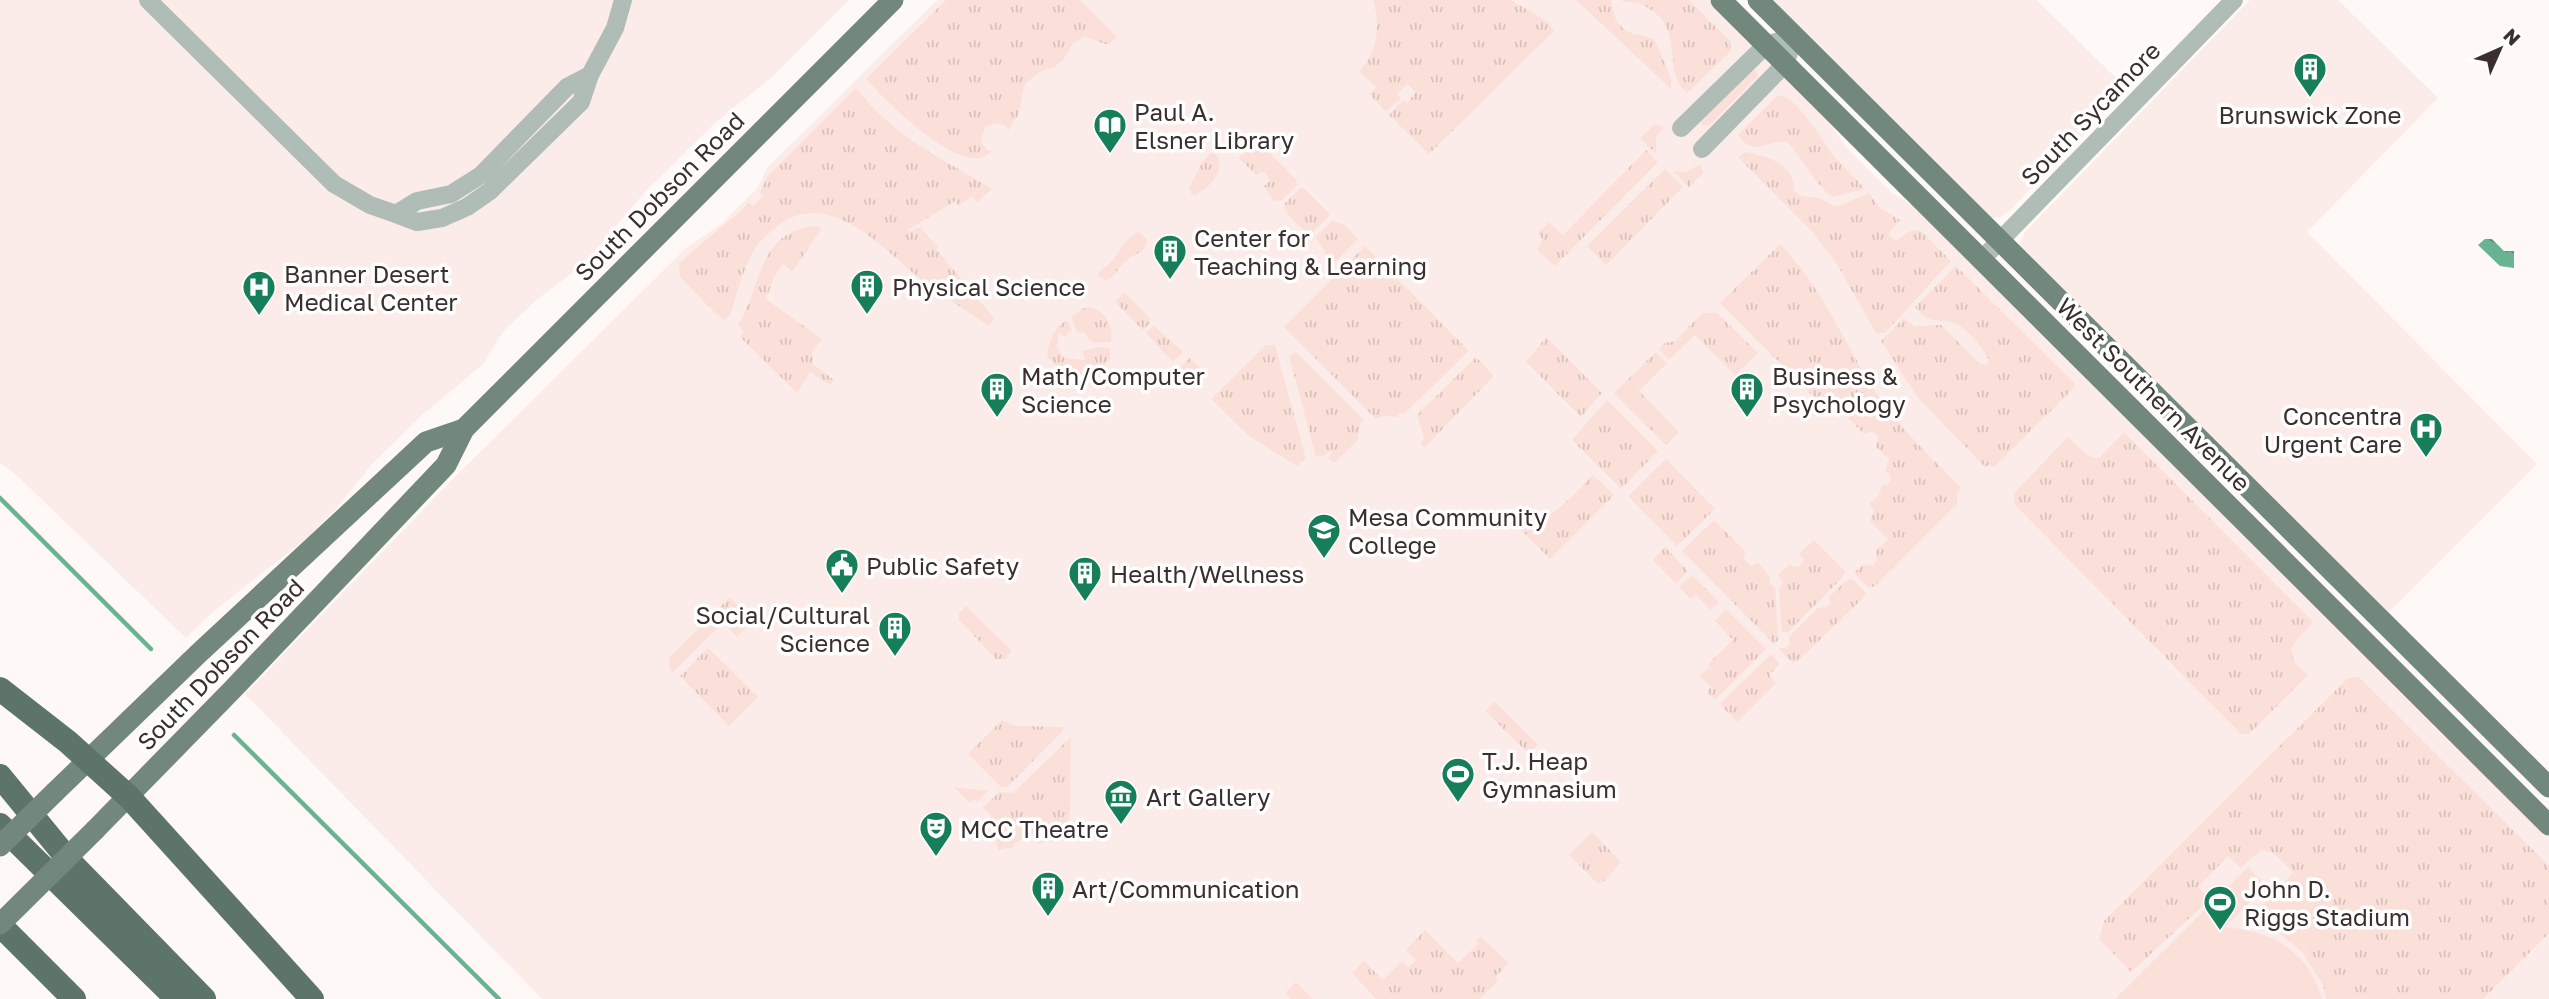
<svg xmlns="http://www.w3.org/2000/svg" width="2549" height="999" font-family="'Golos Text',sans-serif">
<defs>
<pattern id="grass-tufts" width="24" height="20" patternUnits="userSpaceOnUse" patternTransform="scale(1.75)"><rect width="24" height="20" fill="#fbe0da"/><path d="M3 7l-1-3M5 7V3M7 7l1-3M15 17l-1-3M17 17v-4M19 17l1-3" fill="none" stroke="#d8c0bb"/></pattern>
<pattern id="water-ripples" width="26" height="14" patternUnits="userSpaceOnUse" patternTransform="scale(1.75)"><rect width="26" height="14" fill="#68b391"/><path d="M2 4q2-2 4 0t4 0M15 11q2-2 4 0t4 0" fill="none" stroke="#579277"/></pattern>
</defs>
<rect width="100%" height="100%" fill="#fef8f7"/>
<g fill="#fcece9">
<polygon points="0,0 849,0 772,77 715,123 644,193 584,264 535,301 502,333 483,364 421,416 372,464 335,510 307,538 215,610 186,638 13,472 0,463"/>
<polygon points="937,0 1710,0 1819,108 1846,147 1892,193 1925,213 2549,834 2549,999 542,999 245,694 439,493 687,247 720,225 756,190 768,167"/>
<polygon points="1770,0 2037,0 2128,90 2009,211 1999,218 1986,217"/>
<polygon points="2250,0 2338,0 2438,98 2307,232 2537,464 2386,615 2019,245 2025,232"/>
</g>
<g fill="url(#grass-tufts)">
<path d="M946,0H1080L1117,37L1108,45L1085,37L1074,42L1063,60L1054,67L1038,73L1025,84L1018,115L1008,131L1006,126L997,123L985,127L981,141L987,150L992,151C965,183 884,99 866,79Z"/>
<path d="M1373,0H1511L1548,22L1554,31L1429,154L1389,115L1403,100L1407,103L1416,92L1407,84L1397,94L1401,98L1386,112L1369,94L1376,87L1359,71C1379,51 1380,25 1373,0Z"/>
<path d="M1576,0H1612C1611,7 1613,11 1615,17C1625,39 1638,31 1655,40L1671,79V89Z"/>
<path d="M1620,0H1689L1730,41L1731,51L1687,93C1659,69 1690,28 1641,4C1634,1 1627,3 1620,0Z"/>
<polygon points="1754,69 1758,74 1757,77 1709,126 1702,125 1701,119"/>
<path d="M856,88C897,140 939,156 992,189L977,202L972,196L959,206L955,201L908,230L909,232L920,227L938,247L936,249L995,319L988,326C963,308 936,292 913,273C878,243 827,189 779,225C770,232 759,241 753,252C743,270 737,293 731,313L725,320L715,313L680,277L679,264C701,242 726,225 749,203L753,206L763,197L760,193L767,177Z"/>
<path d="M1778,95C1800,98 1821,140 1834,156C1844,167 1855,178 1865,189L1833,197C1814,185 1804,159 1787,142C1769,139 1754,159 1738,135Z"/>
<polygon points="1655,124 1664,127 1656,137 1656,154 1640,138"/>
<polygon points="1261,150 1268,151 1296,180 1297,185 1282,200 1274,201 1264,186 1270,181 1266,173 1261,172 1256,175 1238,157 1249,151"/>
<polygon points="1646,150 1658,162 1555,266 1537,250 1543,240 1538,233 1549,222 1563,235"/>
<path d="M1745,152C1766,156 1795,163 1794,190L1801,196L1820,198L1832,205L1838,206L1869,193L1880,208L1900,220L1888,234L1895,241L1910,231L1920,230L1951,261L1885,333H1876L1838,266L1814,234L1738,157Z"/>
<path d="M1210,153L1216,154C1227,170 1210,188 1195,195L1191,194L1189,188L1203,161Z"/>
<polygon points="1701,164 1703,173 1689,187 1673,171 1685,172"/>
<polygon points="1665,169 1683,187 1606,265 1587,246"/>
<path d="M1300,188H1304L1329,213V216L1309,236C1301,227 1290,219 1284,208L1285,203Z"/>
<polygon points="1333,220 1346,226 1358,239 1333,264 1315,237"/>
<path d="M817,226L822,228L793,271L783,264L774,277L766,299L822,339L812,352L813,364L834,380L830,385L810,372L797,393L740,337L744,331L738,325C762,287 757,230 817,226Z"/>
<path d="M1138,232L1147,239C1146,253 1137,252 1127,260C1118,267 1117,274 1106,281L1098,276C1100,268 1104,269 1110,263C1120,252 1124,240 1138,232Z"/>
<path d="M1780,244C1820,284 1843,340 1873,388C1897,426 1930,456 1961,488L1957,493V504L1875,586L1869,588L1854,573L1863,564L1873,566L1877,559L1875,552L1888,539L1870,521L1874,511L1869,504L1879,495L1882,485H1887L1891,480L1889,474L1885,471L1889,459L1876,447L1878,437L1872,431L1864,434L1847,417L1826,409L1720,303Z"/>
<polygon points="1365,246 1469,351 1404,414 1402,412 1396,417 1383,416 1376,419 1284,327"/>
<path d="M1956,266L2074,383L2075,387L1994,467L1988,465L1985,467L1918,398L1881,341L1904,318L1915,326L1941,325L1979,363L1987,365L1989,360C1982,348 1968,328 1954,323C1937,317 1929,326 1915,307Z"/>
<polygon points="1124,292 1150,318 1150,323 1143,330 1115,302"/>
<path d="M1091,307C1106,313 1114,325 1111,342L1093,343L1083,332L1077,333L1071,317L1084,308Z"/>
<polygon points="1702,313 1717,313 1758,353 1735,375 1695,335 1669,360 1659,349 1665,343 1675,341"/>
<path d="M1067,320L1070,324L1071,332L1067,333L1066,337L1058,334V344L1056,345L1064,358L1085,360L1082,351L1098,347L1110,348V359L1080,390L1047,357C1049,341 1053,328 1067,320Z"/>
<polygon points="1154,326 1183,352 1173,362 1146,333"/>
<polygon points="1546,337 1602,393 1581,417 1526,362"/>
<polygon points="1266,345 1275,345 1306,459 1297,466 1249,436 1211,399"/>
<polygon points="1296,352 1364,420 1360,426 1357,441 1334,463 1328,458 1332,453 1330,451 1325,455 1316,457 1289,356"/>
<polygon points="1656,352 1667,363 1639,391 1679,432 1666,445 1614,393"/>
<polygon points="1476,357 1494,376 1424,448 1421,443 1424,438 1417,415"/>
<polygon points="1190,358 1204,372 1194,382 1180,367"/>
<polygon points="1607,400 1658,451 1621,489 1572,440"/>
<polygon points="2124,432 2313,622 2296,641 2291,649 2294,662 2308,675 2249,734 2241,734 2015,505 2014,493 2068,437 2087,455 2094,458 2100,457"/>
<polygon points="1666,459 1715,509 1677,546 1628,496"/>
<path d="M1593,475L1614,495L1550,559L1514,523L1499,513L1502,511C1539,539 1569,499 1593,475Z"/>
<polygon points="1714,520 1746,552 1743,558 1752,566 1758,563 1770,576 1769,583 1775,587 1778,640 1774,644 1682,551"/>
<polygon points="1814,540 1845,571 1842,578 1788,632 1782,632 1779,588 1783,582 1778,575 1790,564 1793,567 1800,566 1804,560 1799,554"/>
<polygon points="1665,547 1688,571 1676,584 1653,560"/>
<polygon points="1692,575 1719,602 1711,610 1696,595 1691,599 1679,587"/>
<polygon points="1852,579 1866,593 1862,599 1800,659 1793,663 1778,648 1786,648 1790,644 1789,637 1818,608 1827,607 1830,604 1829,597 1846,581"/>
<polygon points="730,597 739,607 672,673 669,668 669,658"/>
<polygon points="966,606 1012,651 1005,659 996,659 959,620 959,613"/>
<polygon points="1726,609 1766,649 1715,700 1707,692 1711,687 1699,676 1710,667 1708,664 1733,640 1715,621"/>
<polygon points="745,611 754,620 737,637 728,628"/>
<polygon points="708,648 758,697 729,726 680,676"/>
<polygon points="1771,654 1780,664 1769,675 1776,683 1737,722 1720,704"/>
<polygon points="2359,677 2549,866 2549,933 2483,999 2326,999 2323,985 2302,952 2307,944 2301,880 2273,853 2261,850 2241,868 2228,856 2198,887 2210,899 2131,972 2099,939 2104,921 2348,678"/>
<polygon points="1495,702 1538,745 1528,753 1485,711"/>
<polygon points="1002,720 1015,726 1062,727 1064,730 1007,787 1001,787 968,754"/>
<polygon points="1071,737 1070,810 1066,840 1037,843 1036,837 1026,837 1014,844 1013,847 998,850 990,814 983,808 999,792 1013,793"/>
<polygon points="954,787 988,791 977,802 974,799 970,803"/>
<polygon points="1592,832 1621,862 1605,881 1597,883 1569,855"/>
<polygon points="1425,930 1458,963 1478,944 1476,941 1480,936 1509,963 1495,977 1498,981 1480,999 1376,999 1352,973 1364,961 1383,980 1402,961 1408,967 1416,960 1406,950"/>
<polygon points="1296,982 1313,999 1291,999 1285,993"/>
</g>
<g fill="#fbe0da">
<path d="M2248,867L2266,886L2225,927C2273,931 2308,951 2322,999H2115Z"/>
<path d="M2293,873C2319,895 2318,925 2302,952L2255,913Z"/>
</g>
<polygon fill="url(#water-ripples)" points="2485,239 2492,239 2504,251 2514,251 2514,268 2500,266 2478,245"/>
<g fill="none" stroke-linecap="round" stroke-linejoin="round">
<g stroke="#68b391" stroke-width="4.5">
<polyline points="0,498 151,649"/>
<polyline points="234,735 499,999"/>
</g>
<g stroke="#b0bcb6" stroke-width="18">
<polyline points="148,0 334,184 370,205 396,214"/>
<polyline points="590,75 567,87 481,175 451,194 417,201 396,214 417,222 442,218 467,207 490,191 581,102 590,75 615,28 623,0"/>
<polyline points="1681,128 1766,45 1795,36"/>
<polyline points="1702,149 1785,64 1795,36"/>
<polyline points="1982,259 2234,0"/>
</g>
<g stroke="#73887d" stroke-width="21">
<polyline points="1721,0 2549,825"/>
<polyline points="1758,0 2549,787"/>
<polyline points="55,792 198,654 426,442 464,429"/>
<polyline points="95,830 233,689 446,465 464,429 893,0"/>
</g>
<g stroke="#5d7569" stroke-width="24">
<polyline points="0,689 68,742 129,797 312,999"/>
<polyline points="0,776 72,864 204,999"/>
<polyline points="0,825 177,999"/>
<polyline points="0,925 74,999"/>
</g>
<g stroke="#73887d" stroke-width="21">
<polyline points="0,846 55,792"/>
<polyline points="0,924 95,830"/>
</g>
</g>
<defs>
<symbol id="building-pin" viewBox="-11 -11 22 30"><path d="M0 17L-7.5 6A9.5 9.5 0 1 1 7.5 6Z" fill="#167f59" stroke="#fff"/><path d="M-4-6H4V6H1V3H-1V6H-4ZM-2.5-4.3h1.7v1.8h-1.7ZM.8-4.3h1.7v1.8H.8ZM-2.5-1h1.7V.8h-1.7ZM.8-1h1.7V.8H.8Z" fill="#fff"/></symbol>
<symbol id="library-pin" viewBox="-11 -11 22 30"><path d="M0 17L-7.5 6A9.5 9.5 0 1 1 7.5 6Z" fill="#167f59" stroke="#fff"/><path d="M-6-4Q-3-5.5-.7-3.5V5Q-3 3-6 4ZM6-4Q3-5.5 .7-3.5V5Q3 3 6 4Z" fill="#fff"/></symbol>
<symbol id="hospital-pin" viewBox="-11 -11 22 30"><path d="M0 17L-7.5 6A9.5 9.5 0 1 1 7.5 6Z" fill="#167f59" stroke="#fff"/><path d="M-5-5h3v3.5h4V-5h3V5h-3V1.5h-4V5h-3Z" fill="#fff"/></symbol>
<symbol id="university-pin" viewBox="-11 -11 22 30"><path d="M0 17L-7.5 6A9.5 9.5 0 1 1 7.5 6Z" fill="#167f59" stroke="#fff"/><path d="M0-5L7-2L0 1L-7-2ZM-4 1L0 2.5L4 1V4Q0 6-4 4Z" fill="#fff"/></symbol>
<symbol id="civic-pin" viewBox="-11 -11 22 30"><path d="M0 17L-7.5 6A9.5 9.5 0 1 1 7.5 6Z" fill="#167f59" stroke="#fff"/><path d="M-.6-6.5H3V-4.5H.6V-3L4-1V1h2V6H-6V1h2V-1L-.6-3ZM-1.2 2.5V6h2.4V2.5Z" fill="#fff"/></symbol>
<symbol id="stadium-pin" viewBox="-11 -11 22 30"><path d="M0 17L-7.5 6A9.5 9.5 0 1 1 7.5 6Z" fill="#167f59" stroke="#fff"/><path d="M0-5a6.5 5 0 1 0 0 10a6.5 5 0 1 0 0-10ZM-3.5-1.8h7v3.6h-7Z" fill="#fff"/></symbol>
<symbol id="museum-pin" viewBox="-11 -11 22 30"><path d="M0 17L-7.5 6A9.5 9.5 0 1 1 7.5 6Z" fill="#167f59" stroke="#fff"/><path d="M0-6L6-3V-2H-6V-3ZM-5-1h2V3h-2ZM-1-1h2V3h-2ZM3-1h2V3H3ZM-6 4H6V6H-6Z" fill="#fff"/></symbol>
<symbol id="theatre-pin" viewBox="-11 -11 22 30"><path d="M0 17L-7.5 6A9.5 9.5 0 1 1 7.5 6Z" fill="#167f59" stroke="#fff"/><path d="M-5-5.5Q0-4 5-5.5V0Q5 5 0 6Q-5 5-5 0ZM-3.3-2.5H-1v1.5H-3.3ZM1-2.5H3.3v1.5H1ZM-2.8 1Q0 5.5 2.8 1Z" fill="#fff"/></symbol>
</defs>
<g fill-rule="evenodd">
<use href="#building-pin" x="2291" y="50" width="38" height="52"/>
<use href="#library-pin" x="1091" y="106" width="38" height="52"/>
<use href="#building-pin" x="1151" y="232" width="38" height="52"/>
<use href="#building-pin" x="848" y="267" width="38" height="52"/>
<use href="#hospital-pin" x="240" y="268" width="38" height="52"/>
<use href="#building-pin" x="978" y="370" width="38" height="52"/>
<use href="#building-pin" x="1728" y="370" width="38" height="52"/>
<use href="#hospital-pin" x="2407" y="410" width="38" height="52"/>
<use href="#university-pin" x="1305" y="511" width="38" height="52"/>
<use href="#civic-pin" x="823" y="546" width="38" height="52"/>
<use href="#building-pin" x="1066" y="554" width="38" height="52"/>
<use href="#building-pin" x="876" y="609" width="38" height="52"/>
<use href="#stadium-pin" x="1439" y="755" width="38" height="52"/>
<use href="#museum-pin" x="1102" y="777" width="38" height="52"/>
<use href="#theatre-pin" x="917" y="809" width="38" height="52"/>
<use href="#building-pin" x="1029" y="869" width="38" height="52"/>
<use href="#stadium-pin" x="2201" y="883" width="38" height="52"/>
</g>
<g text-anchor="middle" dominant-baseline="central" stroke-width="7" stroke-linejoin="round" paint-order="stroke">
<g font-size="24" fill="#3a2f2d" stroke="#fff" text-anchor="start">
<text x="1134" y="111">Paul A.<tspan x="1134" dy="28">Elsner Library</tspan></text>
<text x="2310" y="114" text-anchor="middle">Brunswick Zone</text>
<text x="1194" y="237">Center for<tspan x="1194" dy="28">Teaching &amp; Learning</tspan></text>
<text x="284" y="273">Banner Desert<tspan x="284" dy="28">Medical Center</tspan></text>
<text x="892" y="286">Physical Science</text>
<text x="1021" y="375">Math/Computer<tspan x="1021" dy="28">Science</tspan></text>
<text x="1772" y="375">Business &amp;<tspan x="1772" dy="28">Psychology</tspan></text>
<text x="2402" y="415" text-anchor="end">Concentra<tspan x="2402" dy="28">Urgent Care</tspan></text>
<text x="1348" y="516">Mesa Community<tspan x="1348" dy="28">College</tspan></text>
<text x="866" y="565">Public Safety</text>
<text x="1110" y="573">Health/Wellness</text>
<text x="870" y="614" text-anchor="end">Social/Cultural<tspan x="870" dy="28">Science</tspan></text>
<text x="1482" y="760">T.J. Heap<tspan x="1482" dy="28">Gymnasium</tspan></text>
<text x="1146" y="796">Art Gallery</text>
<text x="960" y="828">MCC Theatre</text>
<text x="1072" y="888">Art/Communication</text>
<text x="2244" y="888">John D.<tspan x="2244" dy="28">Riggs Stadium</tspan></text>
</g>
<g font-size="24" fill="#3a2f2d" stroke="#fff">
<text transform="translate(2090 113) rotate(-46)">South Sycamore</text>
<text transform="translate(659 196) rotate(-45)">South Dobson Road</text>
<text transform="translate(2154 394) rotate(45)">West Southern Avenue</text>
<text transform="translate(220 664) rotate(-46)">South Dobson Road</text>
</g>
</g>
<g transform="translate(2500 49) rotate(45)" stroke="#ffffff" stroke-width="5" paint-order="stroke">
<path d="M0-5L12 26L0 18L-12 26Z" fill="#3a2f2d"/>
<text y="-10" font-size="19" font-weight="bold" text-anchor="middle" fill="#3a2f2d">N</text>
</g>
</svg>
